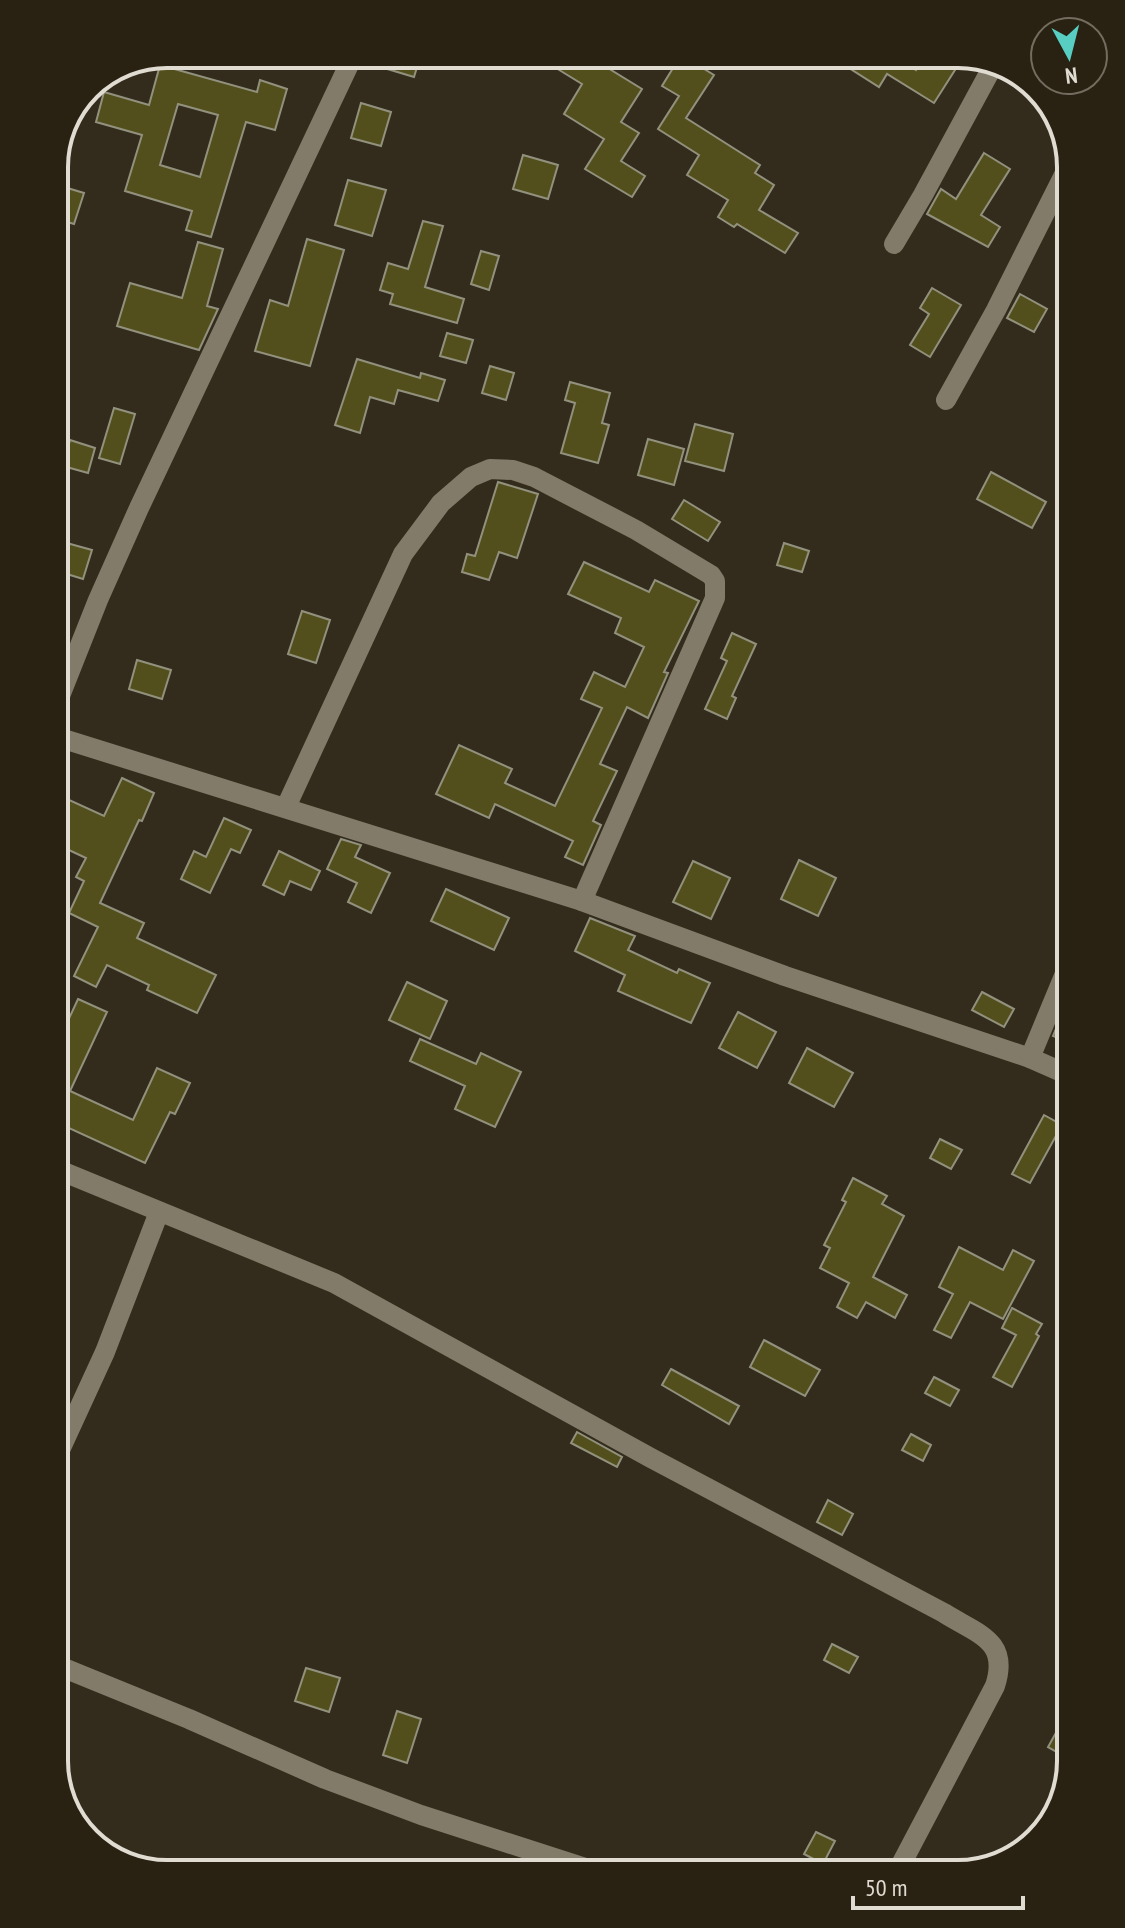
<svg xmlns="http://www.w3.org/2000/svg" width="1125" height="1928" font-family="'PT Sans Narrow',sans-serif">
<rect width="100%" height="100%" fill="#332c1d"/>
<g fill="#534f1d" stroke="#92917e" stroke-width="2" fill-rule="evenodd">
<polygon points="367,54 421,54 414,77 364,62"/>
<polygon points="565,54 585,54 642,89 621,122 639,133 621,161 645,176 632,197 585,169 604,139 564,114 582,84 556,68"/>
<polygon points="827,54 899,54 897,58 916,70 926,54 929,54 955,70 934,103 887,74 879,87"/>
<polygon points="681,55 714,75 686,118 760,165 755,173 774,185 759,210 798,233 785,253 737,224 734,227 718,217 728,200 687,175 699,155 658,129 679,96 662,86"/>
<path d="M160,65L257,92L260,80L287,89L275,130L246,122L211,237L186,230L192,211L125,191L142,135L96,122L104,92L149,105ZM178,104L218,115L200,177L160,165Z"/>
<polygon points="361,103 391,112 381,146 351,138"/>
<polygon points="984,153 1010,169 981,215 1000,227 988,247 927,214 941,189 956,199"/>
<polygon points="523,155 558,165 548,199 513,189"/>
<polygon points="348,180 386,190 372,236 335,225"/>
<polygon points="54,184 84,193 74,224 54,218"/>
<polygon points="423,221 443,226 425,287 464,299 457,323 390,304 393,294 380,290 388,263 408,269"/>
<polygon points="307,239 344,250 310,366 255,351 270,300 288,306"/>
<polygon points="198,242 223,249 207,306 218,309 199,350 117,326 130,283 182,298"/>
<polygon points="481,251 499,256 489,290 471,284"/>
<polygon points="932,288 961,305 930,357 910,345 929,314 920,308"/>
<polygon points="1020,294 1047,309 1034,332 1007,318"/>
<polygon points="447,333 473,340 466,363 440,356"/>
<polygon points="357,359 420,378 421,373 445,380 438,401 398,390 394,404 370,397 360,433 335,425"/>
<polygon points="490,366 514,373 506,400 482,393"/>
<polygon points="570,382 610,393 602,423 609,425 598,463 561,453 575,403 565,400"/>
<polygon points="114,408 135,414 120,464 99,458"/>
<polygon points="695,424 733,434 724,471 685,461"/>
<polygon points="648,439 684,449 674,485 638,475"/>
<polygon points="70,440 95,448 88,473 63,466"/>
<polygon points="991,472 1046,502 1032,528 977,499"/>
<polygon points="498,482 538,494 517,558 499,552 489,580 462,572 467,554 475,556"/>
<polygon points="684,500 720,522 708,541 672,519"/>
<polygon points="63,542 92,550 83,579 54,570"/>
<polygon points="784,543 809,551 802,572 777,565"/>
<polygon points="584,562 649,592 655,580 699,601 664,672 668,673 648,718 627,707 600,764 617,771 593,821 601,825 583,865 565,857 573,841 495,804 489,818 436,794 459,745 512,769 505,783 555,806 602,708 581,699 594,672 625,687 644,647 615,633 621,618 568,594"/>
<polygon points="302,611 330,620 316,663 288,654"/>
<polygon points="732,633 756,644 732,696 736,698 727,719 705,709 727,661 721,658"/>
<polygon points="137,660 171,670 162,699 129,689"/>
<polygon points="122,778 154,793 142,821 139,820 100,903 144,923 137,938 216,975 197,1013 147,990 149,985 107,965 96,987 74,976 98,927 69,913 84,881 76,877 86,858 54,843 54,793 104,816"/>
<polygon points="224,818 251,830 240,853 231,849 210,893 181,879 194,851 206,857"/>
<polygon points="341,839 361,845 355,857 390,873 371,913 348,902 357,883 327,869"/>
<polygon points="279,851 320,871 311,890 290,881 284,895 263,885"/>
<polygon points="799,860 836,878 818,916 781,899"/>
<polygon points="693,861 730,878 711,919 673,902"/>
<polygon points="446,889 509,918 494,950 431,921"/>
<polygon points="590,918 635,936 628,950 677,973 679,969 710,983 691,1023 618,991 625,975 575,951"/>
<polygon points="407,982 447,1001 430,1039 389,1020"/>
<polygon points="982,992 1014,1009 1004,1027 972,1010"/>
<polygon points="1071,993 1071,1043 1053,1036"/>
<polygon points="78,999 107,1012 70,1091 133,1120 157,1068 190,1083 175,1114 170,1112 145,1163 56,1122 54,1126 54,1051"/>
<polygon points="738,1012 776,1032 757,1068 719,1048"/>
<polygon points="420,1039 476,1064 481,1053 521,1072 495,1127 455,1109 465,1086 410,1061"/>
<polygon points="807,1048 853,1073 834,1107 789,1083"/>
<polygon points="1044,1115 1062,1125 1030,1183 1012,1174"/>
<polygon points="940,1139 962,1150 951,1169 930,1158"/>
<polygon points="853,1178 887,1196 882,1204 904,1216 873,1277 907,1295 895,1318 866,1302 857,1318 837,1307 849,1283 820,1268 830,1248 824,1245 846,1202 842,1200"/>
<polygon points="959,1247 1003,1270 1013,1250 1034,1261 1003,1319 970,1302 951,1338 934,1330 953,1294 939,1287"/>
<polygon points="1012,1308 1042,1324 1036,1334 1039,1336 1012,1387 993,1377 1016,1335 1002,1328"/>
<polygon points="764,1340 820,1370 805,1396 750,1367"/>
<polygon points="671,1369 739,1406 729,1424 662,1385"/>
<polygon points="934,1377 959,1390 950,1406 925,1393"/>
<polygon points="577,1432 622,1457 617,1467 571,1443"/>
<polygon points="911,1434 931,1445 923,1461 902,1450"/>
<polygon points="828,1500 853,1514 842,1535 817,1522"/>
<polygon points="832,1644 858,1657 849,1673 824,1660"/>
<polygon points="306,1668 340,1678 329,1712 295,1701"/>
<polygon points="397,1711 421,1719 407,1763 383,1755"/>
<polygon points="1058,1729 1071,1736 1071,1760 1048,1747"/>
<polygon points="816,1832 835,1841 823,1864 804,1854"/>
</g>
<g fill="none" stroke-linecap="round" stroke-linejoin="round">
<g stroke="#837b69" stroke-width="20">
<polyline points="894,244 923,195 994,64"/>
<polyline points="946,400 996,310 1070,163"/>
<polyline points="54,711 98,600 139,508 354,54"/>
<polyline points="54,736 582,901 785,976 1030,1058 1071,1076"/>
<polyline points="286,807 403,554 441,503 471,477 490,469 513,470 534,477 636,530 711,575 715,581 715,598 582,901"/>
<polyline points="1030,1058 1071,959"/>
<path d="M54,1168L334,1283L651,1458L944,1613C977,1634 1010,1640 995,1686L896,1874"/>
<polyline points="54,1463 105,1352 159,1212"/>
<polyline points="54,1664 189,1719 325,1779 421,1815 604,1874"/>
</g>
</g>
<path d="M0 0H1125V1928H0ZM167 68H958A99 99 0 0 1 1057 167V1761A99 99 0 0 1 958 1860H167A99 99 0 0 1 68 1761V167A99 99 0 0 1 167 68Z" fill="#292213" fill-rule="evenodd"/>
<path fill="none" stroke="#e1dcd2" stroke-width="4" d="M167 68H958A99 99 0 0 1 1057 167V1761A99 99 0 0 1 958 1860H167A99 99 0 0 1 68 1761V167A99 99 0 0 1 167 68Z"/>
<g transform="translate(1069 56) rotate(173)"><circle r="38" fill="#292213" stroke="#736c5f" stroke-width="2"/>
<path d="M0-6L14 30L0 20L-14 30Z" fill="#57cec1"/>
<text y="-12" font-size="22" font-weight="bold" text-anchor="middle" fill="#e1dcd2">N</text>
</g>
<path d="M853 1896v12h170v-12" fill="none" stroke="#e1dcd2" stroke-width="4"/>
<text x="865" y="1896" font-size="24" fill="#e1dcd2" stroke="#292213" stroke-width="6" paint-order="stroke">50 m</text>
</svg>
